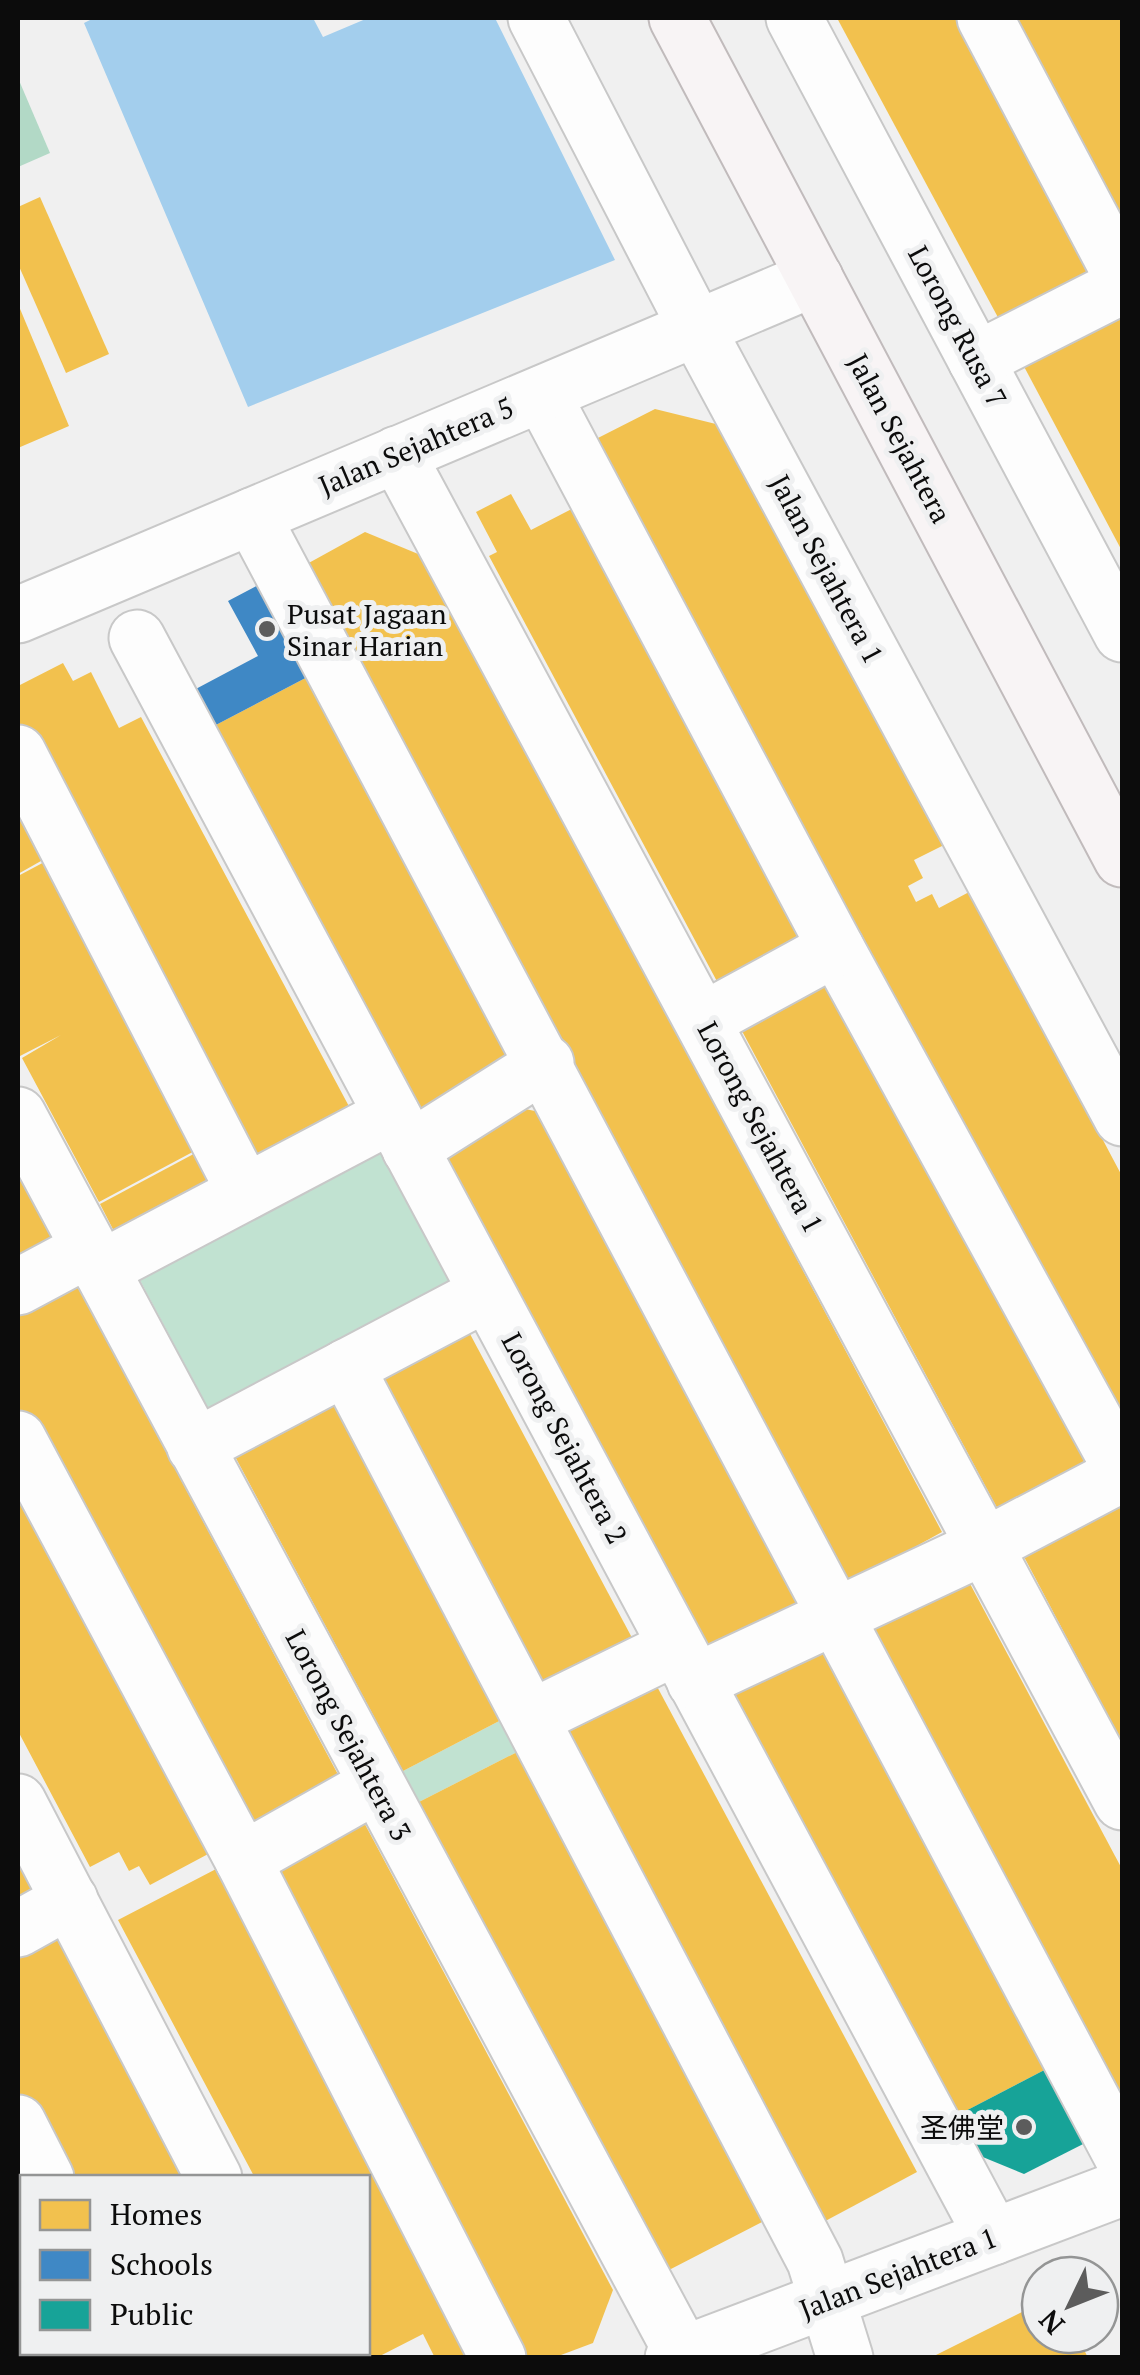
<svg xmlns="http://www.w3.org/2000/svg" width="1140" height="2375" font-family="'PT Serif','Noto Sans SC',serif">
<rect width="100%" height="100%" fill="#f0f0f0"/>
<g fill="#c1e2d1">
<polygon points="376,1142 458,1297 216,1423 134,1269"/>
<polygon points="505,1718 521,1750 419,1802 403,1771"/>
</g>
<polygon fill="#b2d9c6" points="18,78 50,153 18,167"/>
<polygon fill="#a3ceed" points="94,18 313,18 323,37 368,18 495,18 615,260 248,407 84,23"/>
<g fill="#f2c14e">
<polygon points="837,18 964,18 1092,259 1085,280 1001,323"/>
<polygon points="1010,18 1122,18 1122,230"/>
<polygon points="40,197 109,354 66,373 18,264 18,207"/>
<polygon points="18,304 69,426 18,448"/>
<polygon points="1104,315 1122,320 1122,551 1020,359"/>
<polygon points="655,409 724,426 946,844 914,860 923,878 908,886 916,902 932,894 939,908 971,891 1122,1176 1122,1432 594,440"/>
<polygon points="511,494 531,530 591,499 808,939 720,987 489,556 497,552 476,512"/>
<polygon points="365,532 423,556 942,1532 853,1581 831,1574 296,570"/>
<polygon points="63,663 73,681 91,672 119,728 141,717 352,1112 270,1160 248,1154 18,720 18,686"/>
<polygon points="315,673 517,1052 423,1123 212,727"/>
<polygon points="18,800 48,857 18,874"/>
<polygon points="50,859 202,1147 99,1202 22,1058 61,1035 20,1056 18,1051 18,876"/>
<polygon points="844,977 1095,1451 1092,1475 1003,1519 735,1018"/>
<polygon points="525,1109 550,1114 804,1592 793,1610 707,1655 439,1153"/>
<polygon points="203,1149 214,1171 206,1192 119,1241 100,1204"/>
<polygon points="18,1171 57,1245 18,1266"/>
<polygon points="73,1277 342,1782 254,1829 18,1419 18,1306"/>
<polygon points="462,1319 638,1649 531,1688 374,1391 378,1365"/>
<polygon points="326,1399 342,1410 505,1718 403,1771 231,1449"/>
<polygon points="18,1492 210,1853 150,1885 139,1866 129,1871 119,1852 90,1867 18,1731"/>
<polygon points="1111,1505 1122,1509 1122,1742 1022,1553"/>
<polygon points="960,1565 1122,1869 1122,2110 865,1636 872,1612"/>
<polygon points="810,1642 837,1653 1056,2064 954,2117 725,1688"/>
<polygon points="653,1679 917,2172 816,2226 559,1742 574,1719"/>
<polygon points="521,1750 770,2218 669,2270 419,1802"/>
<polygon points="359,1813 613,2290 593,2343 553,2358 518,2358 264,1882"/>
<polygon points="18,1862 36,1898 18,1908"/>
<polygon points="218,1868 477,2353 467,2358 435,2358 423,2334 376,2358 351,2358 349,2352 368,2352 368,2178 255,2178 118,1920"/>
<polygon points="52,1927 184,2178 55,2178 18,2106 18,1947"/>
<polygon points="18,2176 22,2185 22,2352 113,2352 116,2358 18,2358"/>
<polygon points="1040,2303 1040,2335 1077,2335 1088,2358 930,2358"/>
<polygon points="149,2352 277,2352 280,2358 151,2358"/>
</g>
<polygon fill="#3f88c5" points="266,581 315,673 212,727 192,691 258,656 228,601"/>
<polygon fill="#17a398" points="1056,2064 1095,2138 1024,2174 973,2153 954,2117"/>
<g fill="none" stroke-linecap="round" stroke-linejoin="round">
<defs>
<g id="minor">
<polyline points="536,18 697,329 1122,1118"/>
<polyline points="794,18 1122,634"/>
<polyline points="985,18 1122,277"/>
<polyline points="976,360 1122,286"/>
<polyline points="542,394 836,948 1122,1470"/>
<polyline points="397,454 1122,1802"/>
<polyline points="252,516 1122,2156"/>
<polyline points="18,615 815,278"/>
<polyline points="137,638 993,2237"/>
<polyline points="18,753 245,1192"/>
<polyline points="704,1020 836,948"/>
<polyline points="18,1115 683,2354"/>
<polyline points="410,1149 546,1063"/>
<polyline points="100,1269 392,1115"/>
<polyline points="18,1287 89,1249"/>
<polyline points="346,1367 815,2261 845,2358"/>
<polyline points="18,1439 243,1860 498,2358"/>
<polyline points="195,1447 487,1293"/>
<polyline points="695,1682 985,1546 1122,1474"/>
<polyline points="533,1717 676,1647"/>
<polyline points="18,1802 214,2178"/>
<polyline points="243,1860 376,1785"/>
<polyline points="18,1929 70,1900"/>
<polyline points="18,2123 46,2178"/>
<polyline points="138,2352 141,2358"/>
<polyline points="306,2352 308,2358"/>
<polyline points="673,2358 1122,2188"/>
</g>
<polyline id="major" points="677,18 1122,859"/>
</defs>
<use href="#minor" stroke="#c8c8c8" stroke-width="59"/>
<use href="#major" stroke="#c1bbbc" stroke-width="59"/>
<use href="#minor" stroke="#fdfdfd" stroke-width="55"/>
<use href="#major" stroke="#f8f4f5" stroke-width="55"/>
</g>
<g fill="#5c5c5c" stroke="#eff0f1" stroke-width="4">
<circle cx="267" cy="629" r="10"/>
<circle cx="1024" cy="2127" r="10"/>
</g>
<g text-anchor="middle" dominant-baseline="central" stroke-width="10" stroke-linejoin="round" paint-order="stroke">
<g font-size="28" fill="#0c0c0c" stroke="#eff0f1">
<text transform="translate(958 326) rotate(62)">Lorong Rusa 7</text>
<text transform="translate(900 438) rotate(62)">Jalan Sejahtera</text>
<text transform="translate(416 446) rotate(-23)">Jalan Sejahtera 5</text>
<text transform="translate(827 569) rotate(62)">Jalan Sejahtera 1</text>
<text transform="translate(761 1127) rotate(62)">Lorong Sejahtera 1</text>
<text transform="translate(565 1438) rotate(62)">Lorong Sejahtera 2</text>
<text transform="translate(349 1735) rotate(62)">Lorong Sejahtera 3</text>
<text transform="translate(898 2273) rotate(-21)">Jalan Sejahtera 1</text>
</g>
<g font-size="28" fill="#0c0c0c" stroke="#eff0f1" text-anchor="start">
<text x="287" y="613">Pusat Jagaan<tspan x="287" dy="32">Sinar Harian</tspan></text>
<text x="1004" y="2127" text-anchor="end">圣佛堂</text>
</g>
</g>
<rect width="1140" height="2375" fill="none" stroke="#0c0c0c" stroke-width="40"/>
<rect x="20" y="2175" width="350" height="180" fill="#eff0f1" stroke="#949595" stroke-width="2.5"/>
<rect x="40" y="2200" width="50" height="30" fill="#f2c14e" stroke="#949595" stroke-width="2.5"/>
<text x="110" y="2225" font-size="30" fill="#0c0c0c">Homes</text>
<rect x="40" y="2250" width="50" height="30" fill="#3f88c5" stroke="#949595" stroke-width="2.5"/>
<text x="110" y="2275" font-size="30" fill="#0c0c0c">Schools</text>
<rect x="40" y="2300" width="50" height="30" fill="#17a398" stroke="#949595" stroke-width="2.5"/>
<text x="110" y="2325" font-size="30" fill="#0c0c0c">Public</text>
<g transform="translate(1070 2305) rotate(227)"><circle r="48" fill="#eff0f1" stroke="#949595" stroke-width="2.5"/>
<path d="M0-8L18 38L0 25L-18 38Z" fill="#5c5c5c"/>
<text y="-15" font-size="28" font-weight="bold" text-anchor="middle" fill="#0c0c0c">N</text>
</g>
</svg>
